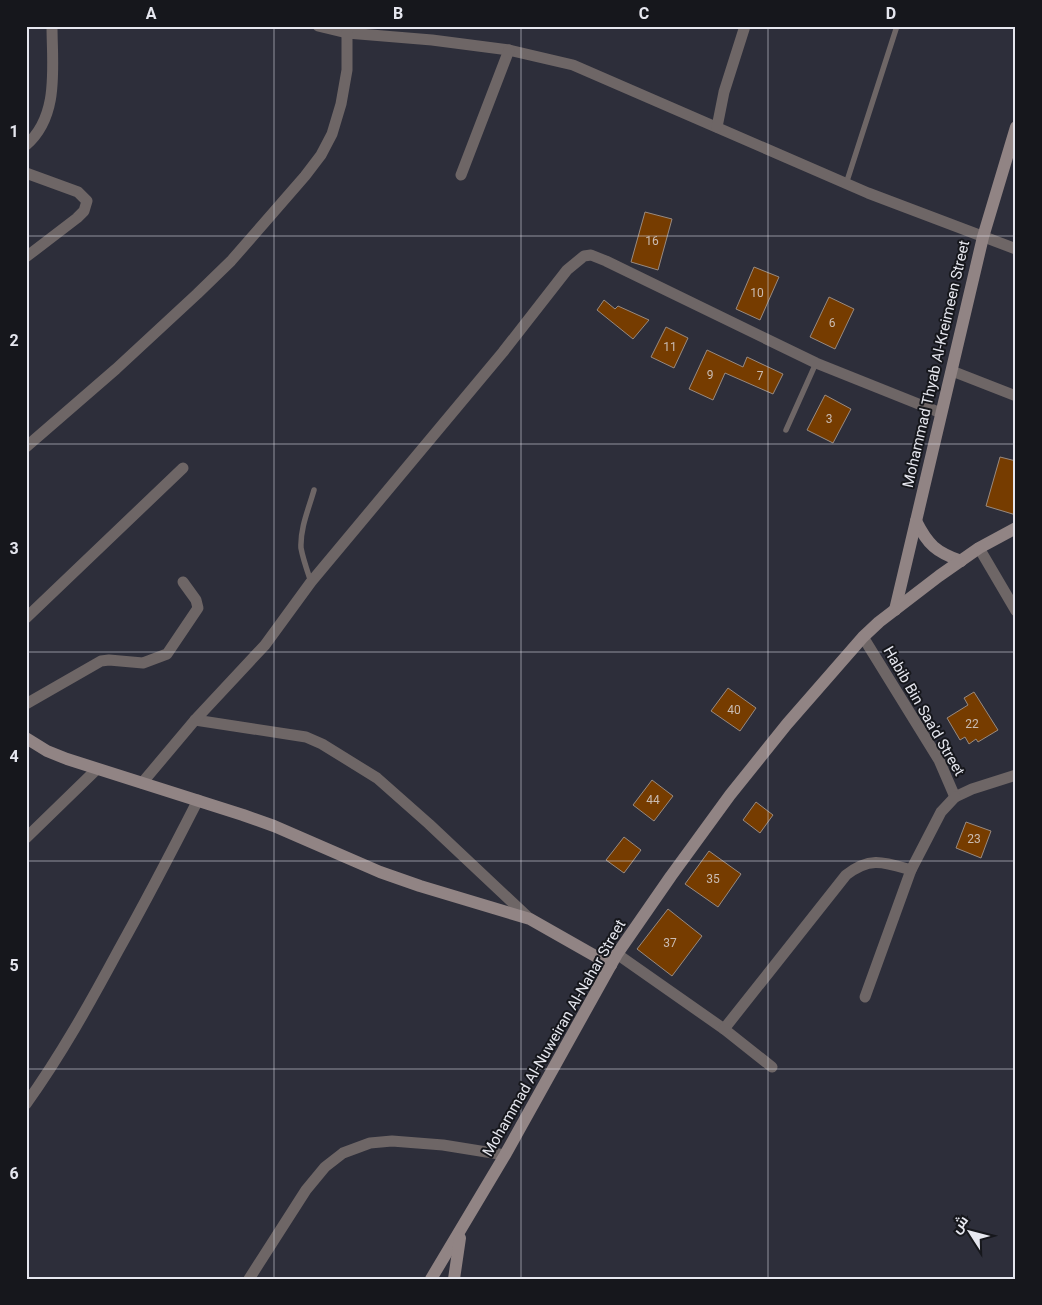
<svg xmlns="http://www.w3.org/2000/svg" width="1042" height="1305" font-family="Roboto,Cairo,sans-serif">
<rect width="100%" height="100%" fill="#2d2e3a"/>
<g fill="#763c00" stroke="#988a80">
<polygon points="645,212 672,219 658,270 631,262"/>
<polygon points="754,267 779,277 760,320 736,309"/>
<polygon points="829,297 854,309 835,349 810,337"/>
<polygon points="604,300 615,309 618,306 649,320 633,339 597,310"/>
<polygon points="666,327 688,338 674,368 651,357"/>
<polygon points="707,350 743,367 747,357 783,374 773,394 725,373 713,400 689,389"/>
<polygon points="825,395 851,409 833,443 807,430"/>
<polygon points="1000,457 1016,461 1016,515 986,506"/>
<polygon points="728,688 756,708 740,731 711,711"/>
<polygon points="974,692 998,730 978,742 976,739 969,744 965,737 960,740 947,718 968,705 964,698"/>
<polygon points="652,780 673,796 654,821 633,805"/>
<polygon points="756,802 773,815 760,833 743,820"/>
<polygon points="966,822 991,831 981,858 956,848"/>
<polygon points="624,837 641,850 624,873 606,860"/>
<polygon points="709,851 741,874 718,907 685,884"/>
<polygon points="668,909 702,936 672,976 637,949"/>
</g>
<g fill="none" stroke-linecap="round" stroke-linejoin="round">
<g stroke="#6e6666" stroke-width="5.5">
<polyline points="846,184 897,26"/>
<polyline points="786,430 816,363"/>
<path d="M311,582C307,570 303,559 301,548C300,528 309,508 314,490"/>
</g>
<g stroke="#6e6666" stroke-width="11">
<polyline points="318,26 347,33 432,40 509,50 573,65 868,193 1016,249"/>
<polyline points="717,127 724,92 745,26"/>
<path d="M26,145C60,116 52,66 52,26"/>
<polyline points="26,173 78,192 87,201 84,211 77,218 26,257"/>
<polyline points="461,175 509,50"/>
<polyline points="952,371 1016,396"/>
<polyline points="26,447 116,369 197,294 231,261 305,176 321,155 332,134 341,104 347,70 347,33"/>
<polyline points="979,548 1016,611"/>
<polyline points="26,618 183,468"/>
<polyline points="863,637 939,760 955,797 972,789 1016,775"/>
<polyline points="26,704 101,661 109,660 143,663 167,654 198,608 196,600 183,582"/>
<polyline points="195,720 306,737 322,744 377,778 429,824 530,919"/>
<polyline points="142,783 195,720 265,645 311,582 503,352 567,270 584,256 591,255 606,261 816,363 941,413"/>
<polyline points="26,838 97,769"/>
<polyline points="617,954 724,1029 772,1067"/>
<polyline points="865,997 911,870 941,812 955,797"/>
<path d="M724,1029L846,875C870,856 884,862 911,870"/>
<path d="M26,1104C61,1055 90,1003 118,951C146,901 172,851 198,800"/>
<polyline points="249,1279 306,1190 325,1167 343,1153 370,1143 392,1141 443,1145 505,1155"/>
</g>
<g stroke="#918484" stroke-width="12">
<path d="M916,521C928,545 936,552 961,561"/>
<polyline points="895,610 983,237 1016,127"/>
<polyline points="26,738 47,751 67,759 243,815 274,826 380,872 420,886 530,919 611,965"/>
<polyline points="431,1279 505,1155 617,954 671,876 730,795 787,724 863,637 879,622 939,576 979,548 1016,528"/>
<polyline points="454,1279 460,1238"/>
</g>
</g>
<path fill="none" stroke="#e6e7ef" stroke-width="1" stroke-opacity="0.55" d="M274,26V1279M521,26V1279M768,26V1279M26,236H1016M26,444H1016M26,652H1016M26,861H1016M26,1069H1016"/>
<g text-anchor="middle" dominant-baseline="central" stroke-width="4" stroke-linejoin="round" paint-order="stroke">
<g font-size="12" fill="#cabcb3">
<text x="652" y="241">16</text>
<text x="757" y="293">10</text>
<text x="832" y="323">6</text>
<text x="670" y="347">11</text>
<text x="710" y="375">9</text>
<text x="760" y="376">7</text>
<text x="829" y="419">3</text>
<text x="734" y="710">40</text>
<text x="972" y="724">22</text>
<text x="653" y="800">44</text>
<text x="974" y="839">23</text>
<text x="713" y="879">35</text>
<text x="670" y="943">37</text>
</g>
<g font-size="15" fill="#e6e7ef" stroke="#16171c">
<text transform="translate(936 364) rotate(-77)">Mohammad Thyab Al-Kreimeen Street</text>
<text transform="translate(924 711) rotate(60)">Habib Bin Saa'd Street</text>
<text transform="translate(554 1038) rotate(-60)">Mohammad Al-Nuweiran Al-Nahar Street</text>
</g>
</g>
<rect width="1042" height="1305" fill="none" stroke="#16171c" stroke-width="55"/>
<g transform="translate(970 1232) rotate(306)" stroke="#16171c" stroke-width="4" paint-order="stroke">
<path d="M0-4L9 19L0 12L-9 19Z" fill="#e6e7ef"/>
<text y="-8" font-size="14" font-weight="bold" text-anchor="middle" fill="#e6e7ef">ش</text>
</g>
<rect x="28" y="28" width="986" height="1250" fill="none" stroke="#e6e7ef" stroke-width="2"/>
<g font-size="16" text-anchor="middle" font-weight="bold" fill="#e6e7ef">
<text x="151" y="19">A</text>
<text x="398" y="19">B</text>
<text x="644" y="19">C</text>
<text x="891" y="19">D</text>
<text x="14" y="137">1</text>
<text x="14" y="346">2</text>
<text x="14" y="554">3</text>
<text x="14" y="762">4</text>
<text x="14" y="971">5</text>
<text x="14" y="1179">6</text>
</g>
</svg>
